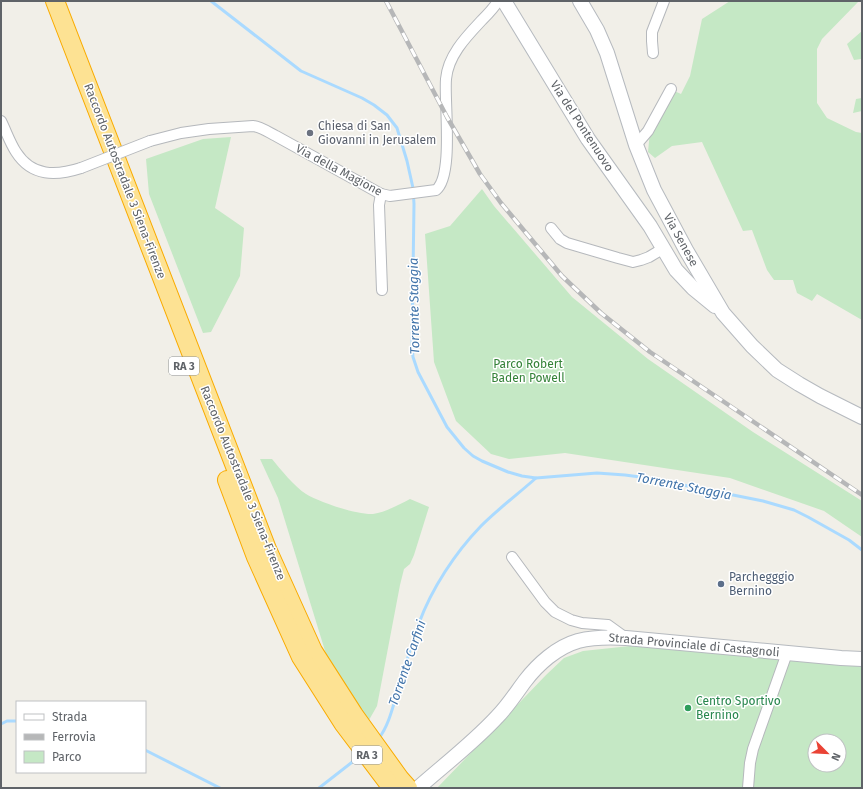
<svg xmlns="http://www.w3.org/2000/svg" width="863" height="789" font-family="'Fira Sans',sans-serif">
<rect width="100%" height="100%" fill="#f1efe8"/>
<g fill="#c5e8c5" fill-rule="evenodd">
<polygon points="730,1 859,1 822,39 817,49 817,103 827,118 856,132 862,133 862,313 861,314 862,320 817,294 812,301 797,293 793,280 774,280 767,270 752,230 743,231 702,142 672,146 655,158 648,152 650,131 672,90 681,94 690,76 702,19"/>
<polygon points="862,31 862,70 861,59 854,60 847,44"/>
<polygon points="862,98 862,111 853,113 856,99"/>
<polygon points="231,137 215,208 244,228 240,276 211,332 203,333 149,194 146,159 203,139"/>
<polygon points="482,189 494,206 572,297 648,359 753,432 862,501 862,537 824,511 730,478 565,453 509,459 491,454 456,421 434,362 425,234 450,226"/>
<path d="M260,459H272C280,469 295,487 306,494C319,502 357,515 373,514C386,512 398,505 410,499L429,507L414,555L410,564L404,569L400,585L377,706L369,720L338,676L326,654L278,498Z"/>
<path d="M630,646L862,666V788H437L546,675L564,658L583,651ZM815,741H839V765H815Z"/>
</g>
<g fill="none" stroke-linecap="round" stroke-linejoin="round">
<g stroke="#aadaff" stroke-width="3">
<polyline points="211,1 301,71 362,98 374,105 387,115 397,128 407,161 413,188 414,204 412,346 413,357 418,372 447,427 464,448 473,456 482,461 508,472 522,476 536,478 597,473 625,475 648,478 763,501 794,510 808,517 849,540 862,550"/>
<polyline points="1,724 7,721 17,721"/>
<path d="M379,738C389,725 393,706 398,690C405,668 411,645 419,623C432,588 455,553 481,526C498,509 518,494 536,478"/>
<polyline points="145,750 220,788"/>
<polyline points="319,788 360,756"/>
</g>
<defs>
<g id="street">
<polyline points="653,53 652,41 652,32 664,1"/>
<path d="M1,121C6,131 10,143 16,152C32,177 56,176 81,168"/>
<path d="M150,141L181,133L209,129L253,126C261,127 268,132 276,136L381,194L390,196L436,190C454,176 444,101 446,79C448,55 467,36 482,20C488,14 494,8 498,1"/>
<polyline points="636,145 648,131 671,89"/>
<polyline points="381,194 379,205 382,290"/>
<polyline points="551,228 560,239 567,243 618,258 633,262 641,260 649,257 664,248"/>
<polyline points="512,557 545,602 555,612 571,620 582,623 608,625 626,638"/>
<polyline points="748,788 750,763 753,749 787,653"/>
</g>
<g id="secondary">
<polyline points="504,1 588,139 650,226 676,270 693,288 715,306"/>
<polyline points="580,1 597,30 607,53 636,145 654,190 686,250 723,313 752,346 777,370 799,384 820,396 862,417"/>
<path d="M418,788C444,765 473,743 497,717C508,706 516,693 525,681C538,664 557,647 578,641C594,637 610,637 626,638L841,658L862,659"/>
</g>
<g id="highway">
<polyline points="55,1 267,549 313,651 354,715 400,779 408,788"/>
<polyline points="227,480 256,557 301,657 343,723 392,788"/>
</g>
</defs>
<use href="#street" stroke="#b5b8bc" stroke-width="12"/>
<use href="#secondary" stroke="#b6babf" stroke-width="16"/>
<use href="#highway" stroke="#f9ab00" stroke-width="20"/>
<use href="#street" stroke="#fff" stroke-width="10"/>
<use href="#secondary" stroke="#fff" stroke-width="14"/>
<use href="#highway" stroke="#fde293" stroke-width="18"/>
<defs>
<polyline id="rail" points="386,1 447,117 480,174 501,203 562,276 601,313 650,352 862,495"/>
</defs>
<use href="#rail" stroke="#b6b7b8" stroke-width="4.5"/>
<use href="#rail" stroke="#fff" stroke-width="3" stroke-dasharray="9" stroke-linecap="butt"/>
<defs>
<polyline id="street-bridge" points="81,168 150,141"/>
</defs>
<use href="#street-bridge" stroke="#b5b8bc" stroke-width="12" stroke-linecap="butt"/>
<use href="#street-bridge" stroke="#fff" stroke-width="10"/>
</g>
<circle fill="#6b7280" stroke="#fff" stroke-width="1.5" cx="310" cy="133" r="4"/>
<circle fill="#5c6f8a" stroke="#fff" stroke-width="1.5" cx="721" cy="584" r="4"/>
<circle fill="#2e9e5b" stroke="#fff" stroke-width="1.5" cx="688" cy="708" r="4"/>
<g text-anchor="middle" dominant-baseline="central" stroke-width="3" stroke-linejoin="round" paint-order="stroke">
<g fill="#fff" stroke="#8f9295" stroke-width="1">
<rect x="169" y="357" width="30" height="18" rx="3"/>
<rect x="352" y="746" width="30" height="18" rx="3"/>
</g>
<g font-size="11" font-weight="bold" fill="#5f6368">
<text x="184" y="366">RA 3</text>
<text x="367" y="755">RA 3</text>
</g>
<g font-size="12" fill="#5b616d" stroke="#fff" text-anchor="start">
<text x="318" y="126">Chiesa di San<tspan x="318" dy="14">Giovanni in Jerusalem</tspan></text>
</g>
<g font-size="12" fill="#5f6368" stroke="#fff">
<text transform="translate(582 126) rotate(57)">Via del Pontenuovo</text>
<text transform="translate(339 170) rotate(28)">Via della Magione</text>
<text transform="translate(125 181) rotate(69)">Raccordo Autostradale 3 Siena-Firenze</text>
<text transform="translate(681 240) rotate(61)">Via Senese</text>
<text transform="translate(243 483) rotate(68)">Raccordo Autostradale 3 Siena-Firenze</text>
<text transform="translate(694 645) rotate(5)">Strada Provinciale di Castagnoli</text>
</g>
<g font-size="12" fill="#348238" stroke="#fff">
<text x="528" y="364">Parco Robert<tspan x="528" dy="14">Baden Powell</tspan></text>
</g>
<g font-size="12" fill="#4e5e75" stroke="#fff" text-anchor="start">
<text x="729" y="577">Parchegggio<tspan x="729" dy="14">Bernino</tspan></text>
</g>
<g font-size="12" fill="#27864d" stroke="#fff" text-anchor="start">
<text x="696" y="701">Centro Sportivo<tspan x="696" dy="14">Bernino</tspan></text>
</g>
<g font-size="13" font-style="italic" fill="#4174aa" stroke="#fff">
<text transform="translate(414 306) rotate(-91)">Torrente Staggia</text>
<text transform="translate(684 486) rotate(11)">Torrente Staggia</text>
<text transform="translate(407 663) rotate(-71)">Torrente Carfini</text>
</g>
</g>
<rect width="863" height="789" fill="none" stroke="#5f6368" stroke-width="4"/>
<rect x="16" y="701" width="130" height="72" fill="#ffffff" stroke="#bfc1c3"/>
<rect x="24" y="714" width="20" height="6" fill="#ffffff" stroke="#bfc1c3"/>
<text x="52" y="721" font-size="12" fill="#5f6368">Strada</text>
<rect x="24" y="734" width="20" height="6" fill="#b6b7b8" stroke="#bfc1c3"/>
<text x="52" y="741" font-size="12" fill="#5f6368">Ferrovia</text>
<rect x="24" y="751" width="20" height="12" fill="#c5e8c5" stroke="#bfc1c3"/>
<text x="52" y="761" font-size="12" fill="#5f6368">Parco</text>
<g transform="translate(827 753) rotate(114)"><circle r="19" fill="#ffffff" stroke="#bfc1c3"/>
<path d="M0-3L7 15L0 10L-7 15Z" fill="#ea4335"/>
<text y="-6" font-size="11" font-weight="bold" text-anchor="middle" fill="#5f6368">N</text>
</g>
</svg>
